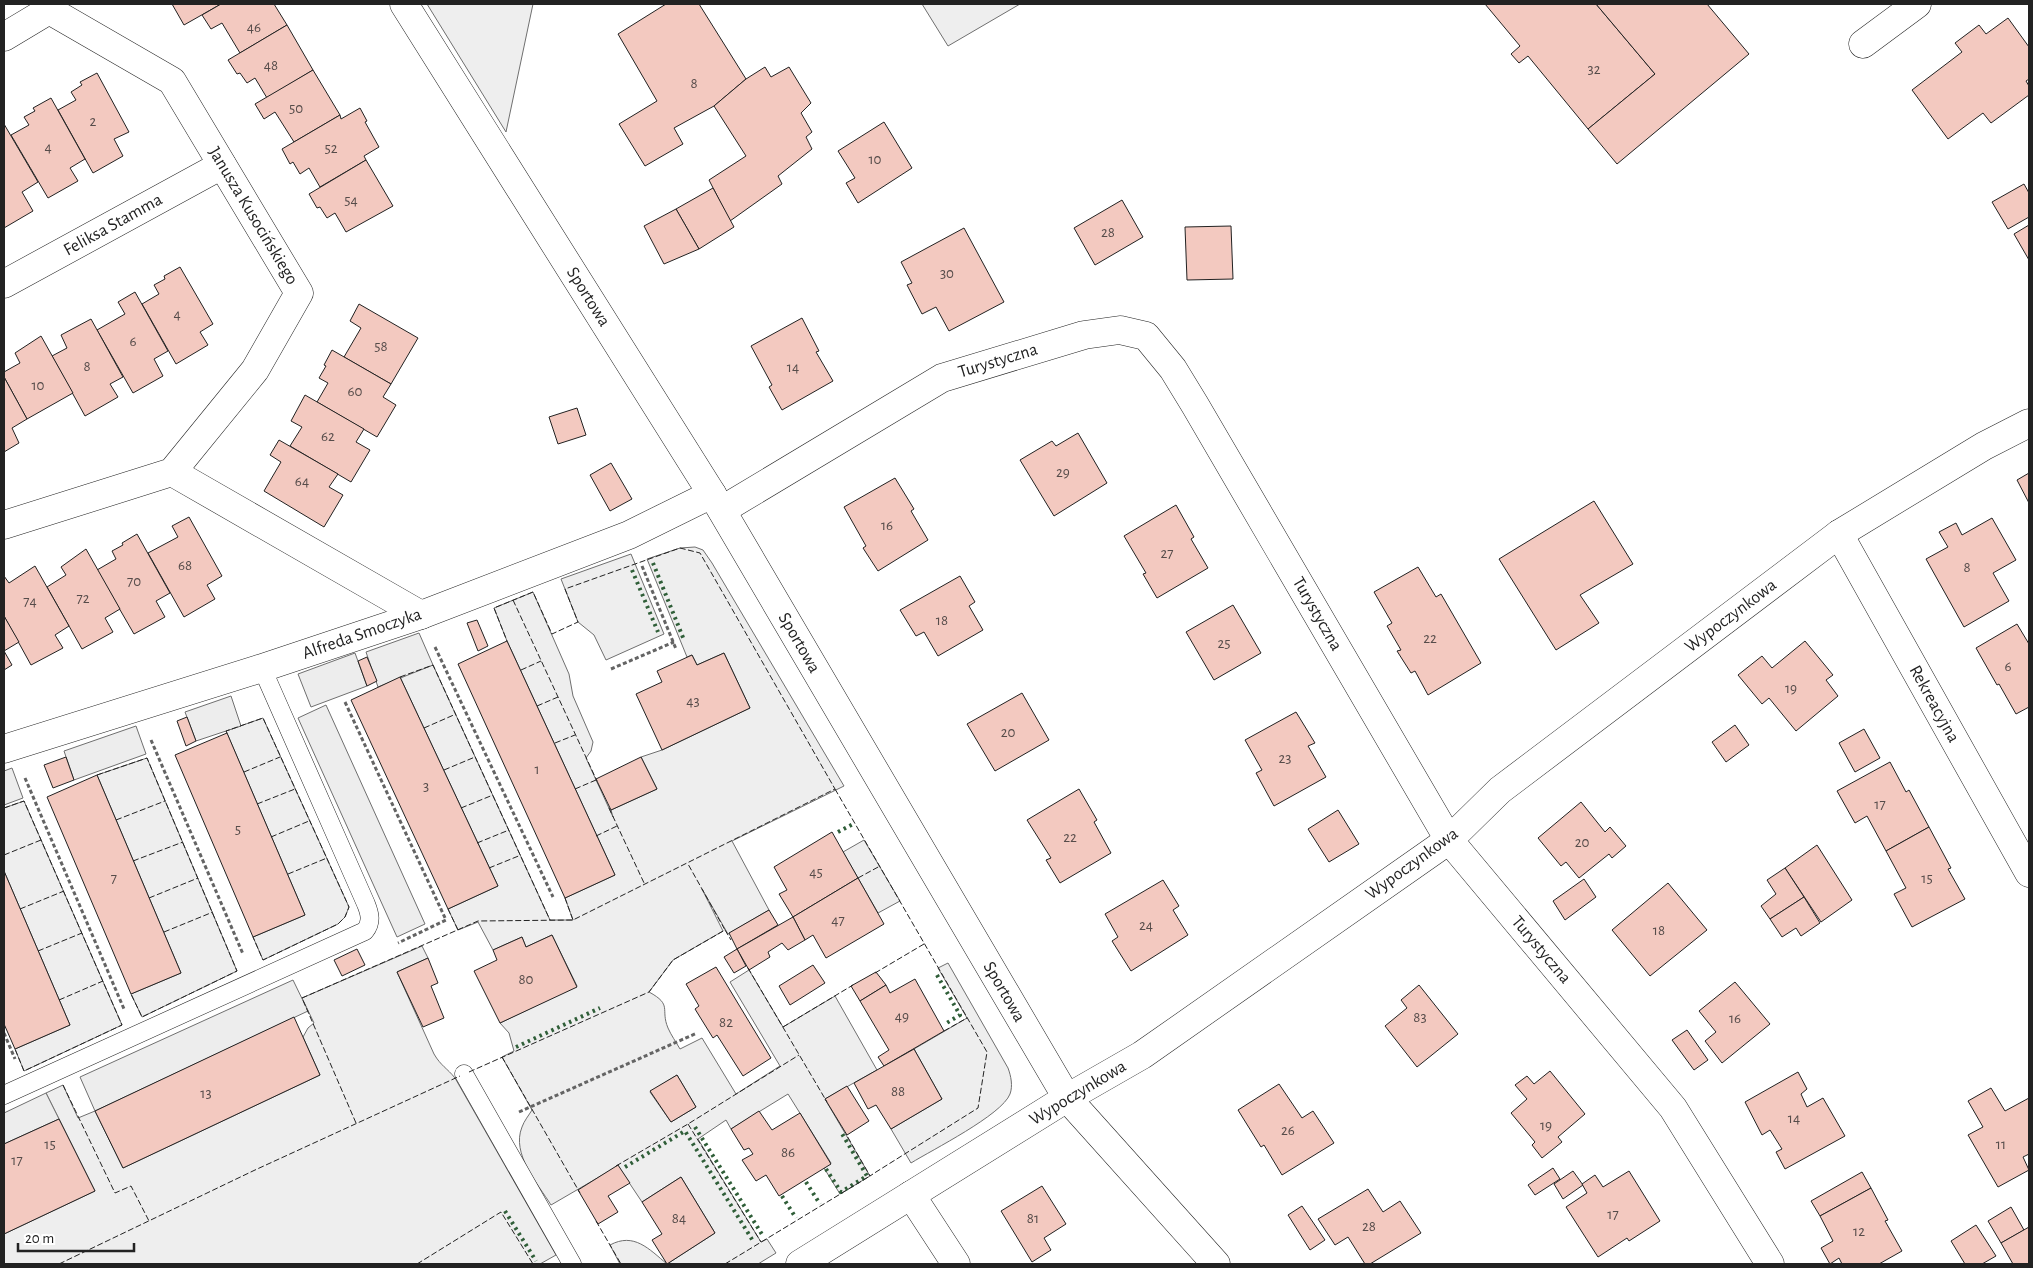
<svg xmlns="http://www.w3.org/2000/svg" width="2033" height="1268" font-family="'Alegreya Sans',sans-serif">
<rect width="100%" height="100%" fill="#fff"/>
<g fill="#eee" stroke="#6f6f6f" fill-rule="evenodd">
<polygon points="427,4 533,4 506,132"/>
<polygon points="922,4 1020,4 948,46"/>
<path d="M695,547L703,550L712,563L844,786L732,841L769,910L728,934L702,889L723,931L673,960L649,992C673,1005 660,1009 668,1028C671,1035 676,1042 680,1049L702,1038L736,1094L780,1066L730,982L749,970L783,1027L835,996L877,1070L825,1099L870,1176L840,1194L824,1168L831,1163L788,1094L731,1129L726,1120L698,1139L761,1242L767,1239L776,1253L758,1264H620L610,1245C634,1232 649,1249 667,1264L715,1233L681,1177L642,1202L618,1166L551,1205C538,1184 511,1154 522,1127C524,1121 529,1115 532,1110L502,1057L514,1051L509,1033L500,1023L577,986L552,935L526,947L522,937L493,950L478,922L458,930L448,909L498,886L400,677L433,665L550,920H573L565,898L615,875L507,641L494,608L533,592L569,674L573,696L593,742L591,751L586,758L613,817L611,810L657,789L641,757L662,750L750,708L724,653L697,665L692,655L687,657L647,559L680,548ZM677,1075L696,1107L671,1122L650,1092Z"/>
<polygon points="631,554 664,634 606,660 594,635 578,622 561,579"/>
<polygon points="263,718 349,907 345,917 338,924 263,960 253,937 305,915 226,731"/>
<polygon points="147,758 237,971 142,1017 131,994 181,973 97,775"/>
<polygon points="24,801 122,1025 24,1071 15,1049 70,1025 4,871 4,808"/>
<polygon points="864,840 900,901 878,913 843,852"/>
<path d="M422,946L428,958L397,972L434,1054C441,1066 447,1068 455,1078L556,1255L540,1264H4V1234L95,1191L46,1093L63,1085L78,1118L95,1111L123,1168L320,1075L303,1037L308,1028L314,1023L302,998Z"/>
<path d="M948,963L1008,1068C1011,1076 1013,1086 1010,1094C1002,1115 932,1150 911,1163L891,1129L942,1099L914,1049L967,1018L938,968Z"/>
</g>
<g fill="#ededed" stroke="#6f6f6f">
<polygon points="419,633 433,665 378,687 366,652"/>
<polygon points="355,653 367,686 311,707 298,674"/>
<polygon points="231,696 241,726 196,741 185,712"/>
<polygon points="326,705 425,924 397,937 298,718"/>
<polygon points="136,726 146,754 74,780 64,751"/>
<polygon points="12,768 23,798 4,805 4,771"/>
<polygon points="293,980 308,1011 95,1111 80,1077"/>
<polygon points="46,1093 59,1119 4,1144 4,1113"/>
</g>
<g fill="#f3c9c0" stroke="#222">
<polygon points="172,4 221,4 184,25"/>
<polygon points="221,4 274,4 287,25 240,53 222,23 211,29 202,15"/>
<polygon points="666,4 699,4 746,79 714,106 674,128 683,144 645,166 619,124 657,101 618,34"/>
<polygon points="1485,4 1596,4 1655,74 1588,129 1528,56 1519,63 1511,54 1520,46"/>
<polygon points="1596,4 1707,4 1749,54 1617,164 1588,129 1655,74"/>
<polygon points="2008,18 2029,47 2029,79 2026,81 2029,86 2029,95 1991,123 1983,113 1948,139 1912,90 1962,52 1955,43 1979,25 1986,34"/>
<polygon points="287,25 313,70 267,98 255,78 247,83 240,73 237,74 228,60"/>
<polygon points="765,67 771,77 789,67 811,103 801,113 812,132 806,137 812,149 778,176 782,184 730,221 709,180 746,156 714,106 746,79"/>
<polygon points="313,70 340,115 294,142 275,112 264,119 255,104"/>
<polygon points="97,73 129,132 114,139 123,156 93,173 58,110 76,100 71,92 82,85 80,82"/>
<polygon points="51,98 85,159 70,168 78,181 48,198 11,135 29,125 24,117 35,111 33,108"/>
<polygon points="360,108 367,121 365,122 379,147 364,156 366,160 320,187 309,168 300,174 293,162 290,164 282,149 340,115 341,119"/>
<polygon points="884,122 912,168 858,203 846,183 855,178 838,151"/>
<polygon points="4,124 38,182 22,192 33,211 4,228"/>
<polygon points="366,160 393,206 346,232 335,213 327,218 320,207 317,208 309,194"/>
<polygon points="2024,184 2029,193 2029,217 2008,229 1992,202"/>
<polygon points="713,188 734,227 699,249 676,209"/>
<polygon points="1122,200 1143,237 1095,265 1074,228"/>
<polygon points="676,209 699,249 664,264 644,226"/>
<polygon points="2029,225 2029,260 2014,234"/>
<polygon points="1231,226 1233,279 1187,280 1185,227"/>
<polygon points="964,228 1004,302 949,331 936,307 922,314 907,285 912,283 901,262"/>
<polygon points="180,267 213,324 200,332 208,345 176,364 142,304 159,294 154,285 165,279 164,276"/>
<polygon points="135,292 168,351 154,359 163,376 133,393 97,330 125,314 118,302"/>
<polygon points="359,304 418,338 391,384 344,357 361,328 350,321"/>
<polygon points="802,318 819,351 816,352 833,381 782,410 769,387 772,385 751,346"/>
<polygon points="91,319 123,377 110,384 118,397 85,416 52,356 67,348 61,335"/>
<polygon points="41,336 73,393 27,419 4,377 4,372 20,363 15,353"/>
<polygon points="332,350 391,384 383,397 396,405 377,437 317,402 328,383 319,378 326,366 324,365"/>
<polygon points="4,377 27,419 12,428 19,443 4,452"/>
<polygon points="305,395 364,429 356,442 370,450 351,482 290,446 302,427 291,421"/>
<polygon points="577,408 586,435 558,444 549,417"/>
<polygon points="1078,433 1107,483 1054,516 1020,460 1052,441 1056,446"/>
<polygon points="279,440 338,474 329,487 343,495 324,527 264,491 281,462 270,455"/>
<polygon points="611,463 632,499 610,511 590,475"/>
<polygon points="2029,473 2029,503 2017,480"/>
<polygon points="895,478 914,509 911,511 928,540 878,571 863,548 866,546 844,507"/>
<polygon points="1594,501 1633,564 1580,595 1599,623 1556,650 1499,559"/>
<polygon points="1176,505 1194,537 1191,539 1208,568 1157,598 1143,574 1146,573 1124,536"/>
<polygon points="189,517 222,576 207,585 215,599 184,617 148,553 178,537 172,526"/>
<polygon points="1992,518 2016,560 1993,573 2009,601 1964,627 1926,559 1948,547 1939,532 1956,523 1962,535"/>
<polygon points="137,534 170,593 156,601 165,617 134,634 97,570 116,559 112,551 123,545 122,543"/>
<polygon points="86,549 120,609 105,618 113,632 82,649 47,587 66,575 61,567"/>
<polygon points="35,566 69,626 55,635 63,648 31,665 4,616 4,576 9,583"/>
<polygon points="1418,567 1436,597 1441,594 1481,663 1428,695 1415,671 1411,673 1397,651 1401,650 1387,626 1392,623 1374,592"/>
<polygon points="960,576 975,602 969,606 983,630 938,656 924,632 916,636 900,610"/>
<polygon points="1233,605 1261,653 1214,680 1186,632"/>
<polygon points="4,616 19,642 4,651"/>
<polygon points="477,620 488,646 478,651 467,623"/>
<polygon points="2017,624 2029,644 2029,707 2016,714 1999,684 1997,685 1976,648"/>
<polygon points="507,641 615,875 565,898 458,664"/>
<polygon points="1805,641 1833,675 1826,680 1838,696 1796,731 1769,698 1762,704 1738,675 1762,656 1772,668"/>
<polygon points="4,651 12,665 4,670"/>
<polygon points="724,653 750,708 662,750 636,694 662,682 657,671 692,655 697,665"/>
<polygon points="367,657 377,681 367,686 358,661"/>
<polygon points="400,677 498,886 448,909 351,700"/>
<polygon points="1022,693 1049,740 995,771 967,724"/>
<polygon points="1296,712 1315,743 1308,746 1326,777 1274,806 1256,773 1262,770 1245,740"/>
<polygon points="187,717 196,741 186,746 177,721"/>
<polygon points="1735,725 1749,745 1726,762 1712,742"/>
<polygon points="1864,729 1880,758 1855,772 1839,743"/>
<polygon points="227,733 305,915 253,937 175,755"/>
<polygon points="66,757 74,780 53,788 44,765"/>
<polygon points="641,757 657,789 611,810 596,779"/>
<polygon points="1890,762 1906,792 1909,790 1929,827 1886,851 1867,816 1855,823 1837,791"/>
<polygon points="97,775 181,973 131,994 47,797"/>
<polygon points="1079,789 1097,820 1094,822 1111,853 1060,883 1046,860 1051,858 1027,820"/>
<polygon points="1581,802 1605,832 1610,827 1626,846 1612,858 1609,854 1579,878 1566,862 1561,866 1538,838"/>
<polygon points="1338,810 1359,844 1329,862 1308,829"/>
<polygon points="1929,827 1951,868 1948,869 1965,899 1912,927 1894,894 1906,888 1886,851"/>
<polygon points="832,832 858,878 793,917 779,894 787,890 774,867"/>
<polygon points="1817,845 1852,900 1821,922 1785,868"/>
<polygon points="1785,868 1804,897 1770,919 1761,906 1776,894 1767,880"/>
<polygon points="4,871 70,1025 15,1049 4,1024"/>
<polygon points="858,878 884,924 826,958 813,935 805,940 793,917"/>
<polygon points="1584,879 1596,897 1565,920 1553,901"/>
<polygon points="1163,880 1179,906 1173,910 1188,935 1131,971 1112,941 1118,937 1105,914"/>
<polygon points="1668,883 1707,930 1650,976 1612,930"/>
<polygon points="1804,897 1820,923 1801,936 1796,928 1782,937 1770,919"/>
<polygon points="769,910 778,925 737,949 729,933"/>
<polygon points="793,917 805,940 788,950 782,943 768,952 770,957 749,970 737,949"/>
<polygon points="552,935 577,987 500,1023 474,971 497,960 493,950 522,937 526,947"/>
<polygon points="357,949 365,965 342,976 334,960"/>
<polygon points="737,949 746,966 734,973 724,957"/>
<polygon points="428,958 438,983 431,986 444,1018 423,1027 397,972"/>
<polygon points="813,965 825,983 790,1005 779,986"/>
<polygon points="716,967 771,1058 743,1076 717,1035 713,1038 695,1009 699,1006 686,984"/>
<polygon points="876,972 886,985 860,1001 851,986"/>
<polygon points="915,979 944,1031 884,1066 878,1057 889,1050 860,1001 886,985 890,993"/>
<polygon points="1735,982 1770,1024 1722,1063 1705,1041 1716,1032 1699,1011"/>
<polygon points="1419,985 1458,1034 1417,1067 1385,1026 1407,1008 1401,1000"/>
<polygon points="294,1017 320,1075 123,1168 95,1111"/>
<polygon points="1687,1030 1708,1060 1694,1070 1672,1040"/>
<polygon points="914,1049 942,1099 891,1129 876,1105 868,1109 854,1083"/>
<polygon points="1550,1071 1585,1114 1558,1137 1562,1142 1542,1158 1532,1145 1535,1142 1511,1113 1527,1099 1515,1085 1527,1076 1534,1084"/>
<polygon points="1798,1072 1807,1089 1801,1094 1807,1107 1823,1098 1845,1136 1785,1169 1776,1152 1782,1149 1770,1130 1762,1135 1745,1102"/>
<polygon points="677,1075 696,1107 671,1122 650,1091"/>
<polygon points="1279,1084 1302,1118 1313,1111 1334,1143 1282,1175 1264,1145 1261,1147 1238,1110"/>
<polygon points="847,1086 869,1121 847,1135 825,1099"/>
<polygon points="1991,1088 2005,1111 2029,1098 2029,1154 2023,1157 2029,1170 1998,1187 1968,1135 1983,1127 1968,1101"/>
<polygon points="759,1111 772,1130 800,1113 831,1164 779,1196 766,1175 756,1181 742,1160 753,1154 749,1148 744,1150 731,1129"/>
<polygon points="59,1119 95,1191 4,1234 4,1144"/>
<polygon points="618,1165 630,1183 608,1196 618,1212 598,1224 578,1190"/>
<polygon points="1553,1168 1560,1179 1535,1195 1528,1185"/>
<polygon points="1573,1171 1583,1185 1563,1199 1554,1184"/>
<polygon points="1629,1171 1660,1221 1629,1241 1627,1238 1598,1257 1566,1207 1587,1193 1582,1184 1595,1175 1603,1187"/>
<polygon points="1862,1172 1871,1188 1820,1216 1811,1201"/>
<polygon points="681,1177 715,1233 667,1264 652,1240 662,1234 642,1202"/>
<polygon points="1042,1186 1066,1224 1044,1238 1051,1250 1032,1262 1001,1211"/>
<polygon points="1871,1188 1888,1220 1885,1221 1902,1251 1879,1264 1842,1264 1839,1258 1830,1264 1821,1248 1833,1241 1820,1216"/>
<polygon points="1368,1189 1383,1212 1400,1201 1421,1233 1370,1264 1365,1264 1348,1237 1335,1245 1318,1219"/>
<polygon points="1302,1206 1325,1240 1310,1250 1288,1215"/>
<polygon points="2011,1207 2024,1230 2001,1243 1988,1221"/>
<polygon points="1976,1225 1996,1256 1982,1264 1965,1264 1951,1241"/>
<polygon points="2029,1227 2029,1264 2013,1264 2001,1243"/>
</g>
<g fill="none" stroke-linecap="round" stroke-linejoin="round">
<defs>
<g id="service">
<polyline points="464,1074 572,1264"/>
<path d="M4,1095L365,931C372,922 370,914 366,904L262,668"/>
</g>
<g id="minor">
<polyline points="4,37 49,10"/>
<polyline points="1863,44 1917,4"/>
<polyline points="4,284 222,165"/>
<polyline points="172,472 421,615"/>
<polyline points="722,510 942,378 1084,335 1120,330 1146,336 1173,369 1195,405 1449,840 1673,1108 1770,1264"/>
<polyline points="4,525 172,472 255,370 299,293 172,81 49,10 44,4"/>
<polyline points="1839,534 2029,873"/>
<polyline points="4,749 262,668 421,615 629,535 712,494"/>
<polyline points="911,1195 956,1264"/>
<polyline points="800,1264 1067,1098 1142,1055 1449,840 1500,790 1839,534 1984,446 2029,423"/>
</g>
<polyline id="tertiary" points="404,4 712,494 1067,1098 1216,1264"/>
</defs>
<use href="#service" stroke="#222" stroke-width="19"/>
<use href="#minor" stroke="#222" stroke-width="29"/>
<use href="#tertiary" stroke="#222" stroke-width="29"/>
<g stroke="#646464" stroke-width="3" stroke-dasharray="4 2.5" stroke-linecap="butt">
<polyline points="642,566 676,649"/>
<polyline points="435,647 553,897"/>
<polyline points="611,669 674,642"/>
<polyline points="345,702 446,920 398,943"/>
<polyline points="151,740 243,954"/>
<polyline points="25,778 124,1009"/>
<polyline points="4,1033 15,1059"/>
<polyline points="519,1112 697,1033"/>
</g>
<use href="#service" stroke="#fff" stroke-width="18"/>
<use href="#minor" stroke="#fff" stroke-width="28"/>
<use href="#tertiary" stroke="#fff" stroke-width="28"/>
<g stroke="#2f5e38" stroke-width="4" stroke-dasharray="2.5 4" stroke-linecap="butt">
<polyline points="653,563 684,640"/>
<polyline points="632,570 658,632"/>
<polyline points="838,832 855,823"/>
<polyline points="937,975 960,1015 945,1024"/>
<polyline points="516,1047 600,1008"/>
<polyline points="695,1127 763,1236"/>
<polyline points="625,1167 685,1131 753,1241"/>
<polyline points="826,1169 841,1192 867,1176 841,1132"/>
<polyline points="806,1182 820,1204"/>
<polyline points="782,1196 796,1218"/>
<polyline points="505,1211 536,1261"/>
</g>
<g stroke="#222" stroke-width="1" stroke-dasharray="6 2.5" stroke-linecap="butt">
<polyline points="513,600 597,781"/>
<polyline points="521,670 541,661"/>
<polyline points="400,677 433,665 550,920"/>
<polyline points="537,706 558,697"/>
<polyline points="424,728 456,714"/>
<polyline points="227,733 226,731 263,718 349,907 345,917 338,924 263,960 253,937"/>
<polyline points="555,743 575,735"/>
<polyline points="444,770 475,757"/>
<polyline points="244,772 280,757"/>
<polyline points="97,775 147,758 237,971 142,1017 131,994"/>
<polyline points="575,789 596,780"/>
<polyline points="835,789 987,1052 978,1108 876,1172 870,1176 846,1134"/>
<polyline points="257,804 295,789"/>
<polyline points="4,808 24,801 122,1025 24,1071 15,1049"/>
<polyline points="461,808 493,795"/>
<polyline points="609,808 645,885"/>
<polyline points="116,820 165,801"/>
<polyline points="596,836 617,826"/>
<polyline points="271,837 309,821"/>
<polyline points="477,843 509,830"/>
<polyline points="4,855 41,840"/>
<polyline points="133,861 183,842"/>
<polyline points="489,868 521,855"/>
<polyline points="288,874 327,858"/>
<polyline points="858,878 880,866"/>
<polyline points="149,898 198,878"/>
<polyline points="565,898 573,920"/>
<polyline points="20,909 64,891"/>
<polyline points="448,909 458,930"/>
<polyline points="725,930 731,940"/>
<polyline points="164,932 213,912"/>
<polyline points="38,951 82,933"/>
<polyline points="748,968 827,1102"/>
<polyline points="875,973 924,944"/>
<polyline points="59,1000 103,981"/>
<polyline points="783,1027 853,985"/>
<polyline points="944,1031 967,1018"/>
<polyline points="502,1057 580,1193"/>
<polyline points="469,1072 649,992 673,960 725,930 688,864"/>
<polyline points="63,1085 115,1193 131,1186 149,1221"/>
<polyline points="356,1123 302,998 478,921 573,920 835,789 700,553 680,548 565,589 578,622 552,634 533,592 494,608 507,641"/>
<polyline points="688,1124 761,1242"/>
<polyline points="616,1166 688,1124 799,1055"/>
<polyline points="596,1221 621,1264"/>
<polyline points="59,1264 255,1170 460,1076"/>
<polyline points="417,1264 501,1212 533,1264"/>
<polyline points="725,1264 870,1176"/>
</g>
</g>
<g text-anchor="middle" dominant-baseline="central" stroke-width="4" stroke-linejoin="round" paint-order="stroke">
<g font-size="15" fill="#564c4a">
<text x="254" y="27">46</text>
<text x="271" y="65">48</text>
<text x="1594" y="69">32</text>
<text x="694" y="83">8</text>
<text x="296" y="108">50</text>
<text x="93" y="121">2</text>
<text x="48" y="147">4</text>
<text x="331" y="148">52</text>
<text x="875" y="159">10</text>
<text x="351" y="200">54</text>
<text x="1108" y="232">28</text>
<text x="947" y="273">30</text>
<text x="177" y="314">4</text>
<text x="133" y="341">6</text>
<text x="381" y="346">58</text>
<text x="87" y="366">8</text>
<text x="793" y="367">14</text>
<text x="38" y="385">10</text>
<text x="355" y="391">60</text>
<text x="328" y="436">62</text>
<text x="1063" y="472">29</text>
<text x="302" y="481">64</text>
<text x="887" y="525">16</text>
<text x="1167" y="553">27</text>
<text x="185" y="565">68</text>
<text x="1967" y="567">8</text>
<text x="134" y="581">70</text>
<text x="83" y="598">72</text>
<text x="30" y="601">74</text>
<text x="942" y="620">18</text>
<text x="1430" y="638">22</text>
<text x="1224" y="643">25</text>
<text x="2008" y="666">6</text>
<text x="1791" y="688">19</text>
<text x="693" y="701">43</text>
<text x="1008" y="732">20</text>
<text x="1285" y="758">23</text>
<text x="537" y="769">1</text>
<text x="426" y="786">3</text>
<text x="1880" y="804">17</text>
<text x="238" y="829">5</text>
<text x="1070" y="837">22</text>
<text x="1582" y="842">20</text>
<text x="816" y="872">45</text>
<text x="114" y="878">7</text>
<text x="1927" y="878">15</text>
<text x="838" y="920">47</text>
<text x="1146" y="925">24</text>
<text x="1659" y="930">18</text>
<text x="526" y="979">80</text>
<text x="902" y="1016">49</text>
<text x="1420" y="1017">83</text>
<text x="1735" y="1018">16</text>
<text x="726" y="1022">82</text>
<text x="898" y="1091">88</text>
<text x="206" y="1093">13</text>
<text x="1794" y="1118">14</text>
<text x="1546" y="1125">19</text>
<text x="1288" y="1130">26</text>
<text x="50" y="1144">15</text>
<text x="2001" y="1144">11</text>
<text x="788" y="1152">86</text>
<text x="17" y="1160">17</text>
<text x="1613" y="1214">17</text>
<text x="679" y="1218">84</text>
<text x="1033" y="1218">81</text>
<text x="1369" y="1226">28</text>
<text x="1859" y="1231">12</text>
</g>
<g font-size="18" fill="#222" stroke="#fff">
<text transform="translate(253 216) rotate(59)">Janusza Kusocińskiego</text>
<text transform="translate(113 225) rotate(-29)">Feliksa Stamma</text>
<text transform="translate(588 297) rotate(58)">Sportowa</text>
<text transform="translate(998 361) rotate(-17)">Turystyczna</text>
<text transform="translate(1317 614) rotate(60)">Turystyczna</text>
<text transform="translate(1731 616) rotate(-37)">Wypoczynkowa</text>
<text transform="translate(362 634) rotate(-19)">Alfreda Smoczyka</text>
<text transform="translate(799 643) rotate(60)">Sportowa</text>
<text transform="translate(1934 704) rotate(61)">Rekreacyjna</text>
<text transform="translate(1412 864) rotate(-36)">Wypoczynkowa</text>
<text transform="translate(1541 950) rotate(50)">Turystyczna</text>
<text transform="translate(1004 992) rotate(60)">Sportowa</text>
<text transform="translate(1078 1093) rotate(-31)">Wypoczynkowa</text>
</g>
</g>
<rect width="2033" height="1268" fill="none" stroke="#222222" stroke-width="10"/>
<path d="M18 1243v8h116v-8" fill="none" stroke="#222222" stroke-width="2.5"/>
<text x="25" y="1243" font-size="15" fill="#222222" stroke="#ffffff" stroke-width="4" paint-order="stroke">20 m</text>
</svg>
